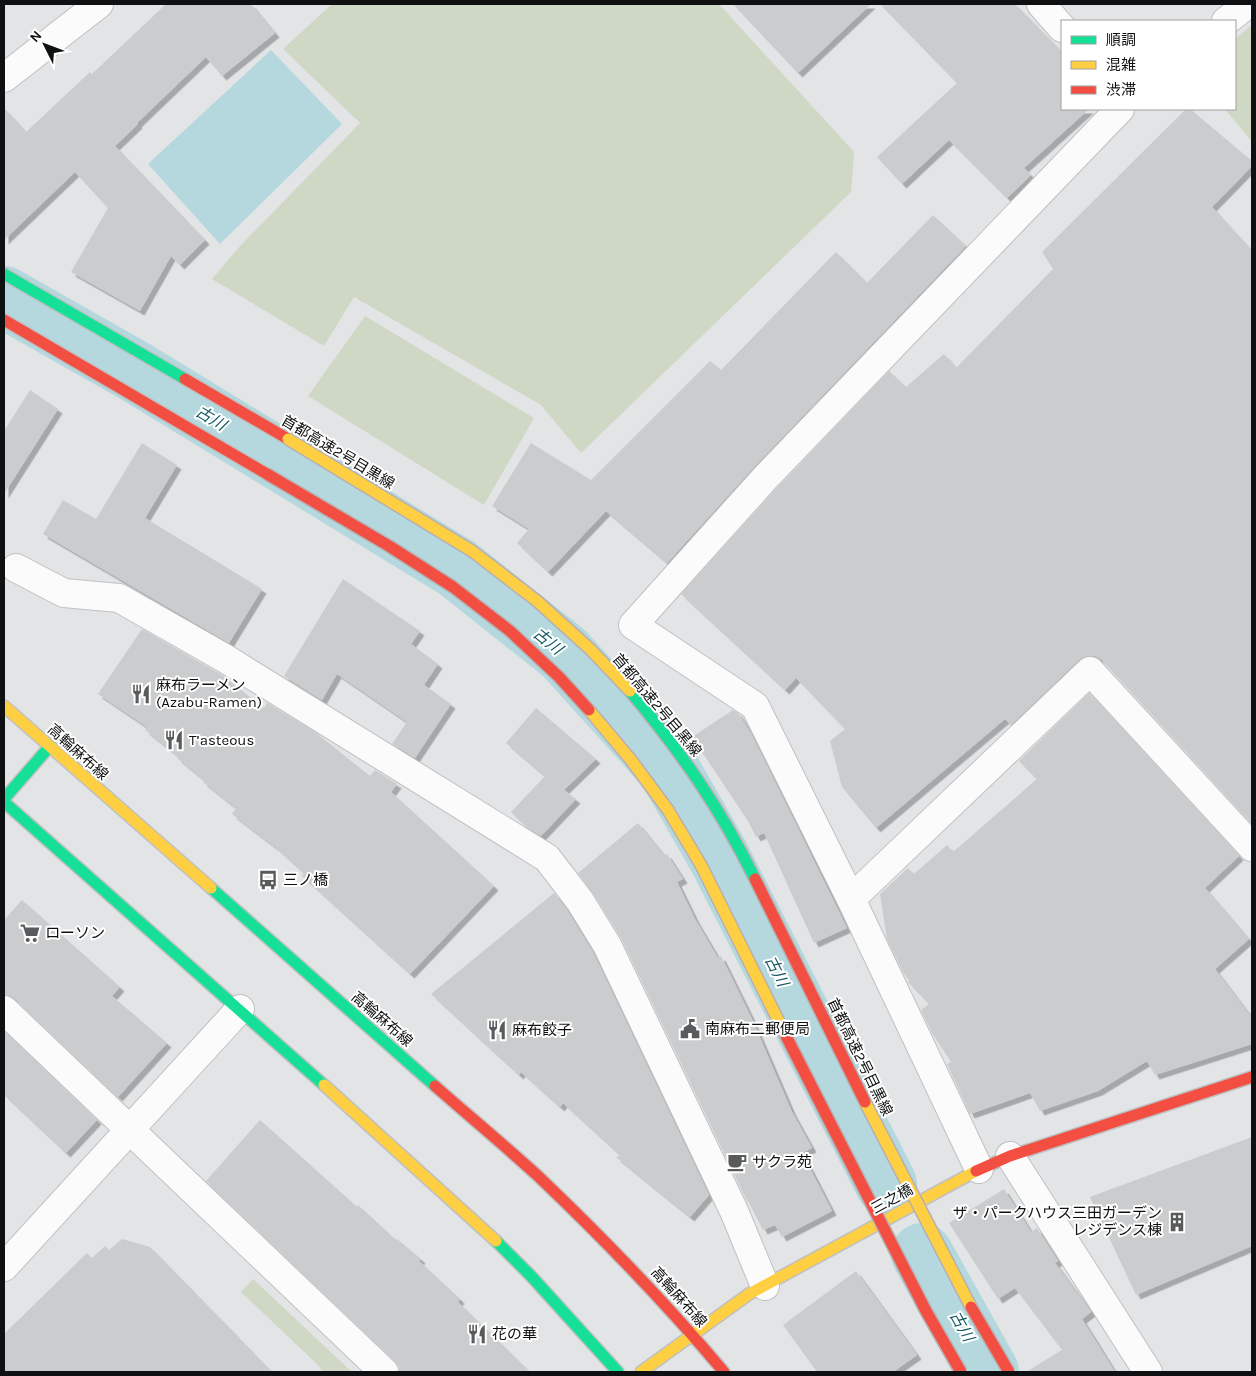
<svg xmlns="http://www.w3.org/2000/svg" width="1256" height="1376" font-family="Karla,'Noto Sans JP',sans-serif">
<defs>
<filter id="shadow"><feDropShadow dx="4.5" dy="4.5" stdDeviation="0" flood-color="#0004"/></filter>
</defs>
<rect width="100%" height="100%" fill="#e2e4e6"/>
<g fill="#cfd8c5">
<polygon points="332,4 719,4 854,152 851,192 581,453 541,405 354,297 324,346 212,279 241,245 360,123 283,49"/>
<polygon points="1252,25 1252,142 1225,109 1235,109 1235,39"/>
<polygon points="365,316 534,418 484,505 308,396"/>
<polygon points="253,1279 352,1372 323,1372 319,1366 241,1292"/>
</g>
<polygon fill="#b4d8de" points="271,50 342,124 220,244 148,164"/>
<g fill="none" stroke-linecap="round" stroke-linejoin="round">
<g stroke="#b4d8de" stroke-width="62">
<polyline points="4,297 136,372 457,568 564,653 668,768 719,857 886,1184"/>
<polyline points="922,1254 988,1372"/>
</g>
</g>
<g fill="#cacccd" filter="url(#shadow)">
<polygon points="166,4 251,4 275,33 222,76 206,57 137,123 138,124 115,146 205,240 180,265 171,256 140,311 71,272 108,208 75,172 4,240 4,108 26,132 90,72 92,74"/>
<polygon points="733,4 871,4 798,73"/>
<polygon points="880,4 1015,4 1062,52 1062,109 1089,109 1024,168 1031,175 1007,198 949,140 902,184 877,157 957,83"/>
<polygon points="1186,109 1190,109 1252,161 1252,166 1212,207 1252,251 1252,824 1102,660 1095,656 1087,656 1079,660 1011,725 1005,719 876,828 842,787 830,741 845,729 796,678 785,690 681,594 777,488 889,371 906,387 944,354 956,368 1053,269 1042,252"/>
<polygon points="933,215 966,246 755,466 667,563 606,511 548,572 517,543 529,529 492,506 531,443 591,480 710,361 721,370 836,252 867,283"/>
<polygon points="30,390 58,409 4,494 4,431"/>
<polygon points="142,443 177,465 145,518 262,589 229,643 43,534 63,500 96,519"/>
<polygon points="343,579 420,631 411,644 438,664 424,685 451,704 415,758 392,744 407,722 337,674 322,700 284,676"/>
<polygon points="142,629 222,675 264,708 267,703 315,732 370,776 375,770 397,784 391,792 494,886 410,974 302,876 304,873 275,847 232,814 236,808 203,782 204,780 177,758 178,756 145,730 147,727 98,694"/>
<polygon points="1089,693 1239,856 1205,888 1249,939 1215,969 1252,1018 1252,1044 1155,1075 1147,1061 1098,1091 1040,1111 1030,1093 970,1114 947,1064 951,1062 932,1033 921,1010 929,1004 908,982 909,980 904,974 887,939 880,894 908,868 914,874 947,845 953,852 1037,779 1019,761"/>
<polygon points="536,708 596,759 564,790 576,799 541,836 529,829 511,812 545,776 506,743"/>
<polygon points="733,710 738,713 751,733 847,928 814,943 764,833 756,837 748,821 692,737"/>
<polygon points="638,823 664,855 667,854 683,879 677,882 695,919 718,958 721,956 751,1017 792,1112 812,1148 802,1153 832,1211 782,1237 775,1225 763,1230 748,1201 747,1201 621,938 593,893 578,873"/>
<polygon points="554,893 567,910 593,952 709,1195 690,1217 616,1157 621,1156 563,1103 560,1107 521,1072 519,1075 431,994"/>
<polygon points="22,900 120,987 112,996 167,1043 118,1097 15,999 8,995 4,995 4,920"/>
<polygon points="4,1031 97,1120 66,1153 4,1095"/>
<polygon points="260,1120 357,1207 358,1205 396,1240 397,1239 421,1259 419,1261 460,1299 458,1302 530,1372 399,1371 399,1367 395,1361 206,1181"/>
<polygon points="1252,1137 1252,1246 1136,1295 1090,1197"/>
<polygon points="1004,1189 1031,1232 1037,1228 1058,1261 1055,1263 1091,1312 1082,1319 1115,1372 1026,1372 1062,1350 1015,1288 998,1299 949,1223"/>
<polygon points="122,1239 150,1247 272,1372 4,1372 4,1334 87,1253 92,1258 105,1246 109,1250"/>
<polygon points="856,1271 917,1355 893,1372 817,1372 783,1325"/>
</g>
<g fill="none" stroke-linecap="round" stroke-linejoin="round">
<defs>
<g id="street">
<polyline points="1041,4 1062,28"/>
<polyline points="1226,21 1248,4"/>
<polyline points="4,78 99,4"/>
<polyline points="16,568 64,593 119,598 226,659 547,858 580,901 607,945 734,1211 765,1286"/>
<polyline points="851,899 1090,671 1252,847"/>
<polyline points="4,1010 384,1372"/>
<polyline points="1010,1156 1148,1372"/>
<polyline points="979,1169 851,899 755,706 633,625 766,477 1120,109"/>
<polyline points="4,1267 240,1009"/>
</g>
<g id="fast">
<polyline points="4,274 185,379"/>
<polyline points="4,799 50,746"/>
<polyline points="4,802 324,1085"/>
<polyline points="211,888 435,1086"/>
<polyline points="496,1241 531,1276 618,1372"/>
</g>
<g id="slow">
<polyline points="4,706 211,888"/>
<polyline points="324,1085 496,1241"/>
<polyline points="641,1372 749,1294 976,1171"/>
</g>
<g id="jam">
<polyline points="4,320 267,474"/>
<polyline points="185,379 288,439"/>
<path d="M435,1086C469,1116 504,1145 538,1176C603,1238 666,1303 724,1372"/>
<polyline points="976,1171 1010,1156 1252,1077"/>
</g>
</defs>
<use href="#street" stroke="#bfc0c2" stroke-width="30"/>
<use href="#fast" stroke="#bfc0c2" stroke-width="14"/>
<use href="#slow" stroke="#bfc0c2" stroke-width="14"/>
<use href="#jam" stroke="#bfc0c2" stroke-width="14"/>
<use href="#street" stroke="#fbfbfb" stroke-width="28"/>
<use href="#fast" stroke="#16e098" stroke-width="11"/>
<use href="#slow" stroke="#ffcf43" stroke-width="11"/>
<use href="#jam" stroke="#f24e42" stroke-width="11"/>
<defs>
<path id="fast-bridge" d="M630,691C681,752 720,808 755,879"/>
<g id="slow-bridge">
<polyline points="288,439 472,551 537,601 590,649 630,691"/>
<polyline points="589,710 631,760 668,810 701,865 786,1036"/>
<polyline points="865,1102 971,1307"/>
</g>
<g id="jam-bridge">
<polyline points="267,474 389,546 453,587 510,631 559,677 589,710"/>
<polyline points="755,879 865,1102"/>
<polyline points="786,1036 926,1311 961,1372"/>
<polyline points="971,1307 1009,1372"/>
</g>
</defs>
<use href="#fast-bridge" stroke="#b7afb1" stroke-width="14" stroke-linecap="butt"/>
<use href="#slow-bridge" stroke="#b7afb1" stroke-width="14" stroke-linecap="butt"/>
<use href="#jam-bridge" stroke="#b7afb1" stroke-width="14" stroke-linecap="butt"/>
<use href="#fast-bridge" stroke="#16e098" stroke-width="11"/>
<use href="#slow-bridge" stroke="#ffcf43" stroke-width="11"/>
<use href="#jam-bridge" stroke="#f24e42" stroke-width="11"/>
</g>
<defs>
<symbol id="restaurant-bare" viewBox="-9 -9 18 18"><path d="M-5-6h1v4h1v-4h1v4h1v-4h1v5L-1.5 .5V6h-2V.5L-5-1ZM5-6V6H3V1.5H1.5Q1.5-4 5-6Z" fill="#595a5c" stroke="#fff" stroke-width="2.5" paint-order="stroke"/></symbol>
<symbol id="bus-bare" viewBox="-9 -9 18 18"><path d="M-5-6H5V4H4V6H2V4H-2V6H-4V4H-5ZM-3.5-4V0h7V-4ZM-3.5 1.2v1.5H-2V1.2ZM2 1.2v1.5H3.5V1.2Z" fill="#595a5c" stroke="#fff" stroke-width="2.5" paint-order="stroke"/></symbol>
<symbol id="supermarket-bare" viewBox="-9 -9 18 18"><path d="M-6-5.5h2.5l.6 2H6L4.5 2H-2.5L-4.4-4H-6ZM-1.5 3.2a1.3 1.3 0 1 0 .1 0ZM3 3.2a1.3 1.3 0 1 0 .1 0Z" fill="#595a5c" stroke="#fff" stroke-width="2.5" paint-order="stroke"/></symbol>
<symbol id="civic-bare" viewBox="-9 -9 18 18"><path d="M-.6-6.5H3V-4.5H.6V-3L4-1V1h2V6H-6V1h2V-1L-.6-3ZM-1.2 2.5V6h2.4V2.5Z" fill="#595a5c" stroke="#fff" stroke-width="2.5" paint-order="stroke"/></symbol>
<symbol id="cafe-bare" viewBox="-9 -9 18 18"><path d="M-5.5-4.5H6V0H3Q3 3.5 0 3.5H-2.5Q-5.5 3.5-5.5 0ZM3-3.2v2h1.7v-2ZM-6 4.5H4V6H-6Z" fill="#595a5c" stroke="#fff" stroke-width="2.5" paint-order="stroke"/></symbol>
<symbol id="building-bare" viewBox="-9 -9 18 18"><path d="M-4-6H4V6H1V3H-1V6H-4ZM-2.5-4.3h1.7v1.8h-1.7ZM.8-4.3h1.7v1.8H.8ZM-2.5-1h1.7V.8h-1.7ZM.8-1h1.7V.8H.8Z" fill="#595a5c" stroke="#fff" stroke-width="2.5" paint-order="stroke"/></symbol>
</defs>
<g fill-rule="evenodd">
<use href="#restaurant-bare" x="127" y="680" width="28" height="28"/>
<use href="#restaurant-bare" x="160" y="726" width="28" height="28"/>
<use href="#bus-bare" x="254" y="866" width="28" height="28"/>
<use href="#supermarket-bare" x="16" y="919" width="28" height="28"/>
<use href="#civic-bare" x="676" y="1015" width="28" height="28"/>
<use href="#restaurant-bare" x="483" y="1016" width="28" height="28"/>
<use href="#cafe-bare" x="723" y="1148" width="28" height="28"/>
<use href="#building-bare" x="1163" y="1208" width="28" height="28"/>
<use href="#restaurant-bare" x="463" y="1320" width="28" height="28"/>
</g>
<g text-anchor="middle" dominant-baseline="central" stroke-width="4" stroke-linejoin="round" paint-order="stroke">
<g font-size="15" fill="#0f1011" stroke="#fff">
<text transform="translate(338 452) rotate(31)">首都高速2号目黒線</text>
<text transform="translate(657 705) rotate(50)">首都高速2号目黒線</text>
<text transform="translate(78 752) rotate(42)">高輪麻布線</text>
<text transform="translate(382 1019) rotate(41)">高輪麻布線</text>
<text transform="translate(860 1057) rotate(64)">首都高速2号目黒線</text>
<text transform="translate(892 1199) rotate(-29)">三之橋</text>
<text transform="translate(679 1297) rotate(48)">高輪麻布線</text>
</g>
<g font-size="15" fill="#0f1011" stroke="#fff" text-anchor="start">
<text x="156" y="685">麻布ラーメン<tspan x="156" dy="17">(Azabu-Ramen)</tspan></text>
<text x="189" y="740">T’asteous</text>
<text x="283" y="880">三ノ橋</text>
<text x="45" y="933">ローソン</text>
<text x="705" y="1029">南麻布二郵便局</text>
<text x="512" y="1030">麻布餃子</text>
<text x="752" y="1162">サクラ苑</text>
<text x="1162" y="1213" text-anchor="end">ザ・パークハウス三田ガーデン<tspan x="1162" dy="17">レジデンス棟</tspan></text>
<text x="492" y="1334">花の華</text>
</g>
<g font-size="16" font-style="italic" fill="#155a63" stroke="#fff">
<text transform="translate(211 418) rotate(31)">古川</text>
<text transform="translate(548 641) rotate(39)">古川</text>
<text transform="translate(777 971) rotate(63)">古川</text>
<text transform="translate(962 1326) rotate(61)">古川</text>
</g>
</g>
<rect width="1256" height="1376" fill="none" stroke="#0f1011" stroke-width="10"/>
<rect x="1061" y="20" width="175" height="90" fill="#ffffff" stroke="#9f9fa0"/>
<rect x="1071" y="36" width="25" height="8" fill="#16e098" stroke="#9f9fa0"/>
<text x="1106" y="45" font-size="15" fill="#0f1011">順調</text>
<rect x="1071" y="61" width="25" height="8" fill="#ffcf43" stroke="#9f9fa0"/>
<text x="1106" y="70" font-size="15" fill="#0f1011">混雑</text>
<rect x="1071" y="86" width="25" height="8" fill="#f24e42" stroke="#9f9fa0"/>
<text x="1106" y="95" font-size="15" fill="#0f1011">渋滞</text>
<g transform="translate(45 45) rotate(312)" stroke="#ffffff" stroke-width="4" paint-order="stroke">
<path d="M0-4L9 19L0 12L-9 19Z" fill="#0f1011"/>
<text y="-8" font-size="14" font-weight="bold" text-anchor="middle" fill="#0f1011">N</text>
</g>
</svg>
